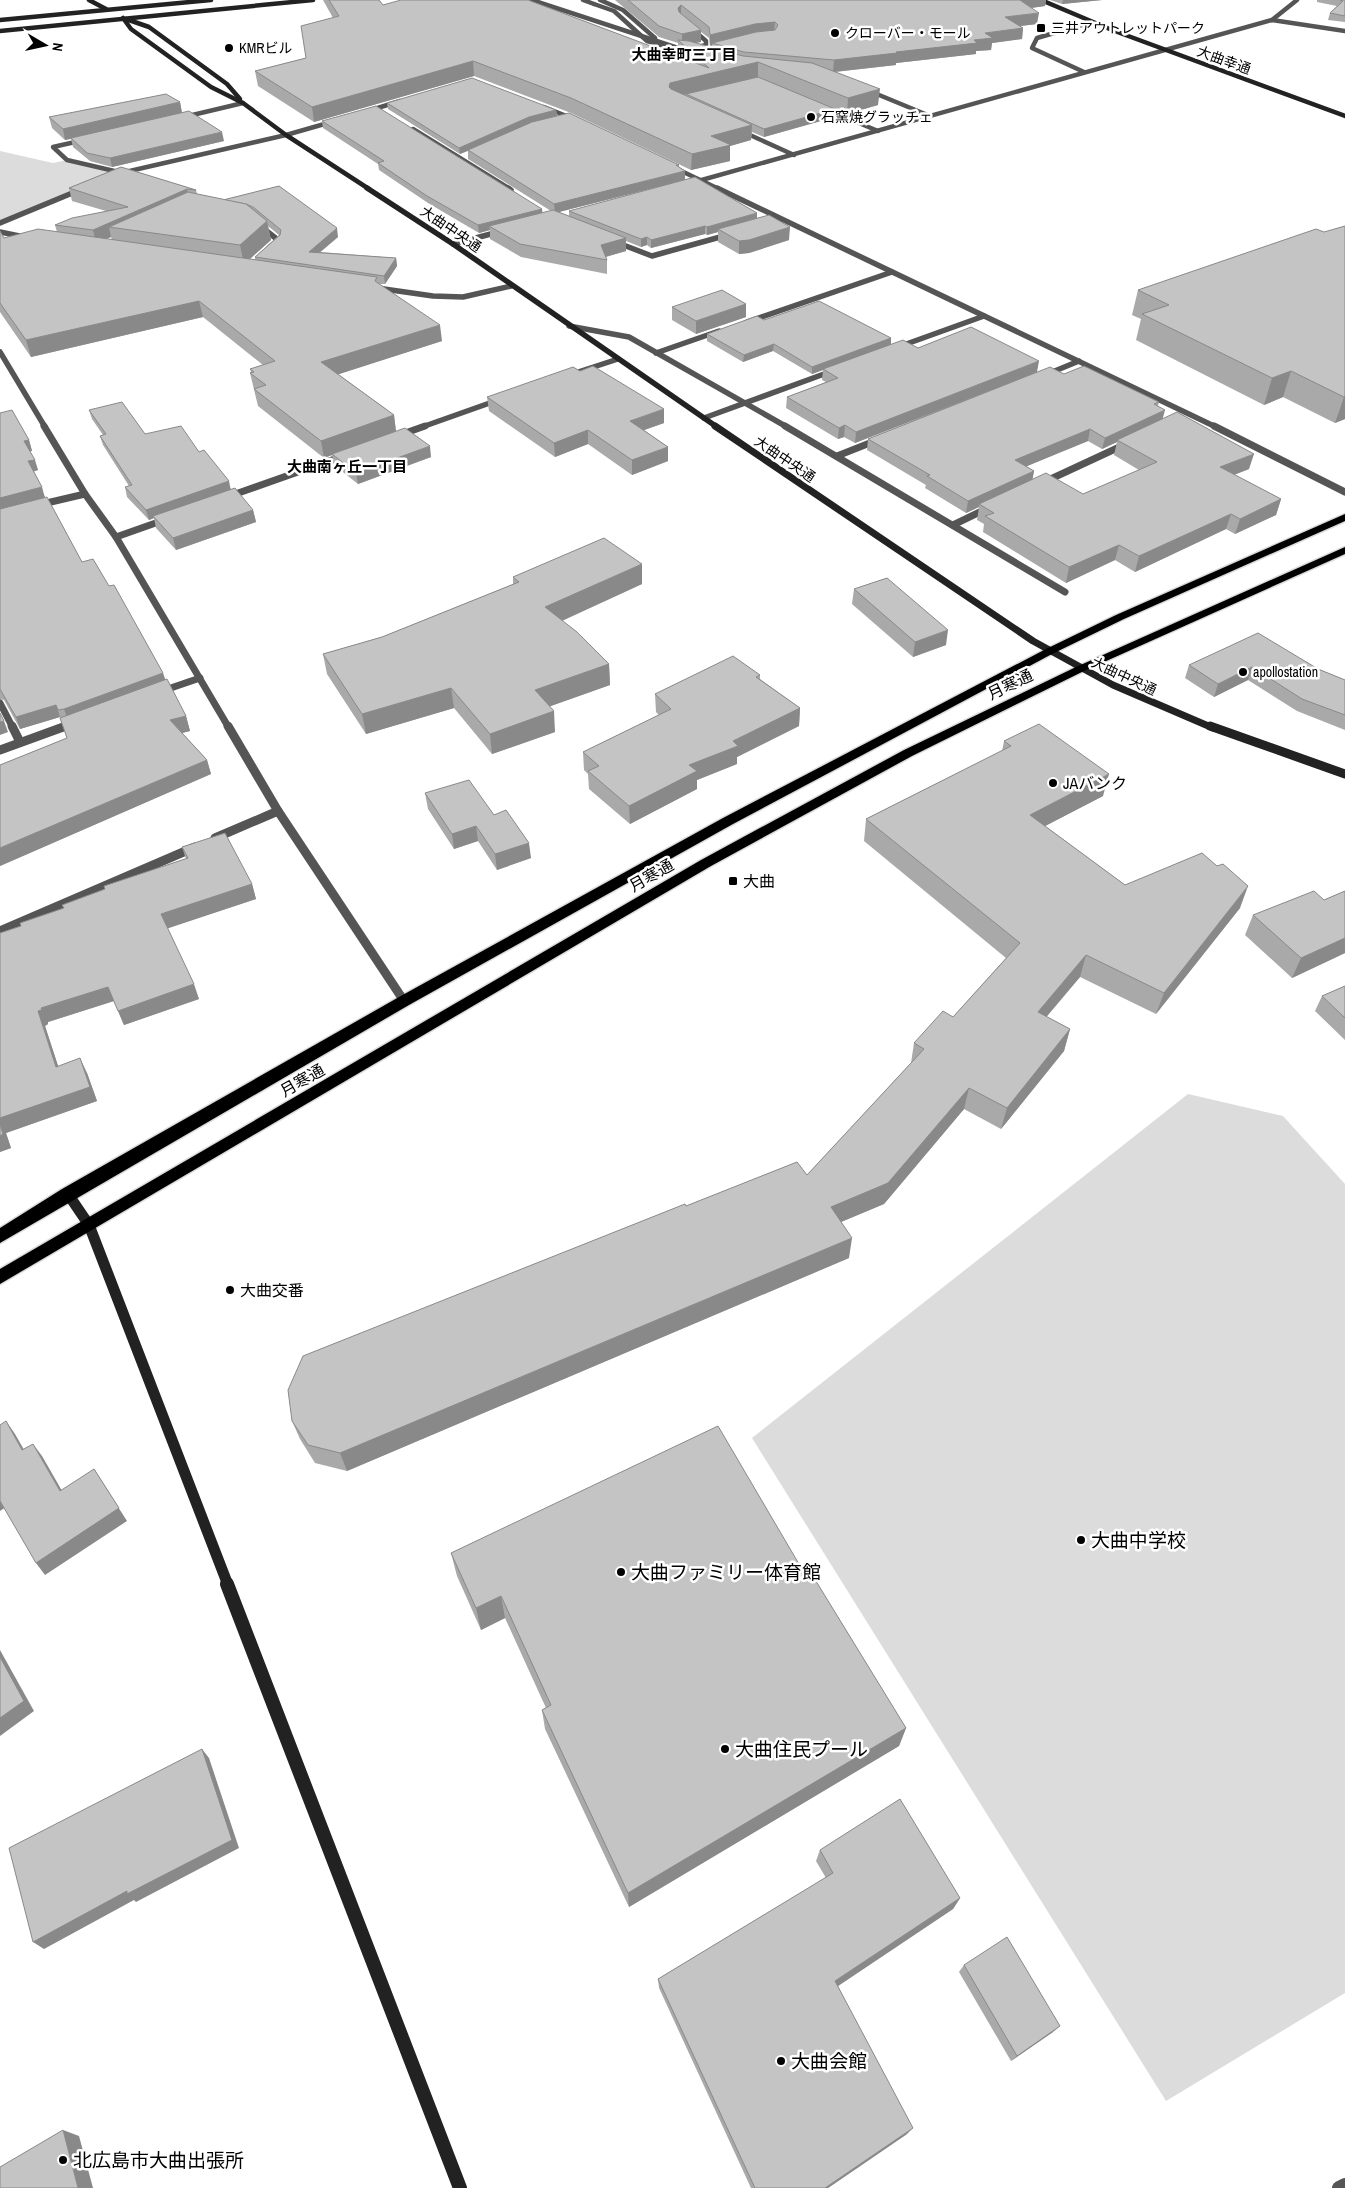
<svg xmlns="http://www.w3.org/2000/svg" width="1345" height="2188" font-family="'Archivo Narrow','Noto Sans JP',sans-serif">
<rect width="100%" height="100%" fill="#fff"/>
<g fill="#dcdcdc">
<polygon points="0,151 53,163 67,160 123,173 0,223"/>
<polygon points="1188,1094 1283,1116 1345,1184 1345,1993 1166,2101 752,1438"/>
</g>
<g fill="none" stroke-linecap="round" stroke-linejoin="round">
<defs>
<g id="highway">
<polygon points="1345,514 1345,521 1124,619 1052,654 733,824 409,1005 0,1243 0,1228 62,1189 399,997 723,818 1044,650 1116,615"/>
<polygon points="1345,547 1345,554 1084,671 912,756 711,866 0,1284 0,1269 701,860 904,750 1076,667"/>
</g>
</defs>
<use href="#highway" stroke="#dbdbdb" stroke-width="3"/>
<g stroke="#555" stroke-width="4.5">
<polyline points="532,0 681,49"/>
<polyline points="583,0 594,4"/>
<polyline points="600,0 623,10 655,38"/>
<polyline points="690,27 706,41 706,45 693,48"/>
<polyline points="1084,72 1032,48 1037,38 1092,22"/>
<polyline points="867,90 930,116"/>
</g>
<g stroke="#555" stroke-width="4.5">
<polyline points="1272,20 1345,31"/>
<polyline points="544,107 574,119"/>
<polyline points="823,108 878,131"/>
<polyline points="368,111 400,101"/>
<polyline points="184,117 243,103"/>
<polyline points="413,129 510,189"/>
<polyline points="739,130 794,155"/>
<polyline points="84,140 53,147 67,160 123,173"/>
<polyline points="675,168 719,189"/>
<polyline points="121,173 286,135 335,121"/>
<polyline points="698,181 1272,20 1297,0"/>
</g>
<g stroke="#555" stroke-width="5.5">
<polyline points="508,188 511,190"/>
<polyline points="717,188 1216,427"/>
<polyline points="0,223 82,189"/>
<polyline points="259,225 278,240 269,248"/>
<polyline points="0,232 29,238"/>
<polyline points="613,241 652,256 731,234"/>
<polyline points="453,244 502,231"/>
<polyline points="377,288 433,296 463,297 511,286"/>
<polyline points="747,322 892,272"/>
<polyline points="569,326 629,337 787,427"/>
<polyline points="898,347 984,316"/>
<polyline points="0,352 45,427"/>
<polyline points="656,353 719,331"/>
<polyline points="569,375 618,359"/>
<polyline points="1045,375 1079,361"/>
<polyline points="704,418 835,370"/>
<polyline points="422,427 501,399"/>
</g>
<g stroke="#555" stroke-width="7">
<polyline points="44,426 85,494 116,537 229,728"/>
<polyline points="785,426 1065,592"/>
<polyline points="1214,426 1345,492"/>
<polyline points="397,436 425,426"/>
<polyline points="837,456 880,439"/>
<polyline points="1042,483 1126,444"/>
<polyline points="227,497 346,455"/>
<polyline points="38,505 85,494"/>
<polyline points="953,525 990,507"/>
<polyline points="116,537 167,519"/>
<polyline points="159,692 200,678"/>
<polyline points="0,703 13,728"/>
<polyline points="62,728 75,723"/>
</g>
<g stroke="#555" stroke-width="9">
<polyline points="12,726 20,742"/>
<polyline points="228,726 278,811 404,1001"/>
<polyline points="0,750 66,726"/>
<polyline points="215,838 278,811"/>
<polyline points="0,931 195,847"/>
</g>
<polyline stroke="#555" stroke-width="14" points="1339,2188 1345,2185"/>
<g stroke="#222" stroke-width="4.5">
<polyline points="89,0 106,9"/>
<polyline points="1041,0 1112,30 1345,116"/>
<polyline points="123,18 131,29 211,87 243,103 286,135 369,189"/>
<polyline points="126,19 149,27 227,84 240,99"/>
<polyline points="0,20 211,0"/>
<polyline points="0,31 313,0"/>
</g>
<polyline stroke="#222" stroke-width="5.5" points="367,188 453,244 717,427"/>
<polyline stroke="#222" stroke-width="7" points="715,426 1033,641 1113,685 1213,728"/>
<polyline stroke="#222" stroke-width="9" points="1210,726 1345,774"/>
<polyline stroke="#222" stroke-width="11" points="68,1194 89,1225 228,1585"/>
<polyline stroke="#222" stroke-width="14" points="227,1584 460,2188"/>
<use href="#highway" fill="#000" fill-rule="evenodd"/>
<polyline stroke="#555" stroke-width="4.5" points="594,4 614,11 647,41 690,53"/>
</g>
<g fill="#a9a9a9" fill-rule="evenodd">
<path d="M323,0H379L383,5L679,56L678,55V43L659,37L615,0H1046L1045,6L1031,8L1037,24L1020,26L1023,28L1022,39L992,43L991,50L976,51V54L896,63V65L835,72L878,105L847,114L798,93L835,109V117L764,137L752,132L751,140L730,146V161L691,170L571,113L474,76L314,122L258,86L255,71L306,58L333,18ZM701,32L709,38L710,47L712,46V47L695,43L701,42Z"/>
<polygon points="1050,0 1102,0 1062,4"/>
<polygon points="1317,0 1345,0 1345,22 1328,20 1330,13 1337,6 1317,2"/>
<polygon points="180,102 182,113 224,141 112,167 90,161 73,147 71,139 65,140 52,128 49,117"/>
<polygon points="387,103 556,110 557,116 679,167 685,180 559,212 569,216 569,211 757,218 789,240 749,253 739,254 718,242 718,232 707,235 705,234 651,248 647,245 641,247 626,241 626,251 606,257 607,260 607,274 521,257 490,239 490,230 479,233 428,203 379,170 378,164 323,128 322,121 542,209 542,213 551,211 468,159 468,151 460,154 388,109"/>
<path d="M121,167L196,190L197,194L223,200L279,186L338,237L320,252L396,258L397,266L385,284H379L442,341L338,374L394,415L396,431L431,457L358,484L334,465L332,455L324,458L258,406L250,373L251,372L250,369L263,365L203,317L31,357L0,312V231L4,238L57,232L55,225L106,211L72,201L69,188ZM268,226L279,235L255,257V260L250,259L271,240ZM111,237L112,240L106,239Z"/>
<polygon points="1345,226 1345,419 1335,423 1283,397 1264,405 1136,340 1141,319 1132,315 1138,290"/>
<polygon points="746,304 746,317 696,334 672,320 672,307"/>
<path d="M764,320L891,338V344L918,348L1037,372L1064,374L1159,402L1158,406L1162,419L1249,469L1234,475L1281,499L1276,515L1235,534L1226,529L1135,572L1115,560L1066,583L983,532L984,524L977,520L979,507L966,513L925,488L926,485L867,450L868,439L947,407L855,443L844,437L838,439L786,408L787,397L826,382L822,380L823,370L812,374L773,351L743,362L707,341V334ZM1088,441L1102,449L1117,442L1114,455L1139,470L1083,494L1032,480L1034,471L1026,466Z"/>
<polygon points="487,397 664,423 644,430 668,447 668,461 632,475 588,444 555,457 489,411"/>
<polygon points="89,410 145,434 199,452 231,489 253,510 256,522 176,550 156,528 154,518 149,520 127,497 125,487 129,486 103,445 100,436 103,435 92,419"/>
<polygon points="0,413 29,440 32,451 30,451 38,470 33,472 45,497 82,562 109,586 165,680 186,716 190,731 182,733 207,760 211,774 0,866 0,765 67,738 60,717 20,729 4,700 0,699"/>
<polygon points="513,577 642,584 562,621 609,664 610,685 550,706 555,732 492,754 454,708 366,734 327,674 323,654 382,637 513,584"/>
<polygon points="854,589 946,645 913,657 852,604"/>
<polygon points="1189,665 1318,669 1345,680 1345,730 1297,711 1248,680 1214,697 1185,678"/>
<polygon points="760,675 760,679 800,708 799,726 737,757 737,764 697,780 697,789 630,824 589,789 588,774 584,770 583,752 659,715 656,712 655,694"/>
<polygon points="1004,741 1103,796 1045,826 1125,885 1240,908 1156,1014 1080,977 1046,1017 1070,1029 1064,1051 1001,1129 964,1109 884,1204 841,1222 849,1258 347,1471 315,1463 300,1439 292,1421 686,1206 807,1175 911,1063 914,1043 953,1017 1006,958 864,841 866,819 1002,751"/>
<polygon points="425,793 494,815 531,858 497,870 478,841 454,849 428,809"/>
<polygon points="182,847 252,884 256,899 167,928 199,999 124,1025 114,1001 48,1022 48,1024 45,1026 58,1066 87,1073 97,1101 6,1133 11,1148 0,1152 0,933 21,926 105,890 186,859"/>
<polygon points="1345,891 1345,953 1292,978 1245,935 1253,915 1324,900"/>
<polygon points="1345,986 1345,1040 1315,1011 1322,996"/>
<polygon points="451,1553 806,1576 906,1728 899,1746 629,1907 545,1729 542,1710 546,1708 505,1618 481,1630 457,1576"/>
<polygon points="820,1850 960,1898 953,1909 838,1986 907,2134 828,2188 751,2188 659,1988 658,1979 826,1878 816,1861"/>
<polygon points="964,1965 1053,2032 1011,2061 959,1972"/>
</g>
<g fill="#898989">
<polygon points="1018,0 1046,0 1045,6 1016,10"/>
<polygon points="1063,0 1102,0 1062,4"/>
<polygon points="681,5 681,16 678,19 678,8"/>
<polygon points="1039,13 1037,24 1004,28 1005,17"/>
<polygon points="775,22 774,33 712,43 712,46 710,47 710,35 755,24"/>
<polygon points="1023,28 1022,39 992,43 991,50 976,51 976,54 896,63 896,65 833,72 834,60 896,52 974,40 985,33"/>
<polygon points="701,30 701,42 682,45 682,34"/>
<polygon points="473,61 474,76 314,122 312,107"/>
<polygon points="758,62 758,77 670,98 669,87 670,83"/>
<polygon points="880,89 878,105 847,114 848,98"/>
<polygon points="180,102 182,113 65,140 63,129"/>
<polygon points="835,109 835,117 764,137 764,129"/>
<polygon points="556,110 557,116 530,123 460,154 459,148 529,117"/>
<polygon points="752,125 751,140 730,146 730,161 691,170 692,154 711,136"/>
<polygon points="222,132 224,141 112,167 110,158"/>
<polygon points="679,165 679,172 685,171 685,180 555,213 554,204"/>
<polygon points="187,189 190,202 109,227 111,237 96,243 93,230"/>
<polygon points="542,209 543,216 489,226 490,230 479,233 478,225"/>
<polygon points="757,213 757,221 718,229 718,232 707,235 707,227"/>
<polygon points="267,221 271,240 244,264 240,245"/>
<polygon points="705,226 705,234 651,248 651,240"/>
<polygon points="790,227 789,240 749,253 739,254 739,241"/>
<polygon points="337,228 338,237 311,260 309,252"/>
<polygon points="647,237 647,245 641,247 641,239"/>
<polygon points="626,238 626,251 601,258 601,245"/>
<polygon points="396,258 397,266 385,284 384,276"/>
<polygon points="199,301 203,317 31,357 26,340"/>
<polygon points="746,304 746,317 696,334 696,321"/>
<polygon points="440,325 442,341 324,379 321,362"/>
<polygon points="891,338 891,345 812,374 812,367"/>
<polygon points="774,344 773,351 743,362 744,355"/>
<polygon points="1039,361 1037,372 855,443 856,432"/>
<polygon points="1291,371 1283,397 1264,405 1272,378"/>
<polygon points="1345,396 1345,419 1335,423 1344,397"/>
<polygon points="664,409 664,423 630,435 630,421"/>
<polygon points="1165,410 1162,421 1117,440 1117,442 1102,449 1105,438"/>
<polygon points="394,415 396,432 332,454 332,455 324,458 321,441"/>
<polygon points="845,425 844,437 838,439 839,428"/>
<polygon points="1090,429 1088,441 1013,472 1015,460"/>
<polygon points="588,430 588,444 555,457 554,443"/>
<polygon points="29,440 32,451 27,452 24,441"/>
<polygon points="430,446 431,457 358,484 356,473"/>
<polygon points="668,447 668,461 632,475 632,460"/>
<polygon points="1254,454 1249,469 1215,482 1220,467"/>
<polygon points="35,460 38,470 31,472 28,461"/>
<polygon points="1034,471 1032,482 979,504 979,507 966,513 968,501"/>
<polygon points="229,481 231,491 153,516 154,518 149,520 146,510"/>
<polygon points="42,487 45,498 0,510 0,498"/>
<polygon points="1281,499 1276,515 1235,534 1240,519"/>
<polygon points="253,510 256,522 176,550 173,538"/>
<polygon points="1231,514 1226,529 1135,572 1139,556"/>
<polygon points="1119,545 1115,560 1066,583 1069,567"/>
<polygon points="642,564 642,584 546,628 545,607"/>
<polygon points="948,630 946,645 913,657 915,642"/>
<polygon points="609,664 610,685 537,711 535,690"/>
<polygon points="1252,667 1248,680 1214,697 1218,684"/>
<polygon points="163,673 167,684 68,720 64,709"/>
<polygon points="451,688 454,708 366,734 362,714"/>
<polygon points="56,705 60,717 20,729 16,717"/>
<polygon points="800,708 799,726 737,757 737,764 697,780 697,789 630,824 629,806 689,765 733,741"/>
<polygon points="554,711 555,732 492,754 490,734"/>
<polygon points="186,716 190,731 174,735 170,720"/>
<polygon points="4,721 8,732 0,735 0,722"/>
<polygon points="207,760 211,774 0,866 0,848"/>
<polygon points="1109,774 1103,796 1024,837 1030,815"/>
<polygon points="476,826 478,841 454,849 452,834"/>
<polygon points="529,843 531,858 497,870 495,854"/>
<polygon points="252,884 256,899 166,929 161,914"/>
<polygon points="1248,886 1240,908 1156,1014 1164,993"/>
<polygon points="1345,938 1345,953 1292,978 1301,958"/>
<polygon points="1086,955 1080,977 1032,1034 1038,1012"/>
<polygon points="194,984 199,999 124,1025 118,1011"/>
<polygon points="108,987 114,1001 48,1022 48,1024 45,1026 63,1081 56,1067 38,1011 41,1008"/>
<polygon points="1070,1029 1064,1051 1001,1129 1007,1108"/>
<polygon points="80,1058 87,1073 97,1101 6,1133 11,1148 0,1152 0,1118"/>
<polygon points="969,1088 964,1109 884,1204 829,1227 831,1207"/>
<polygon points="852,1238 849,1258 347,1471 340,1453"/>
<polygon points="6,1421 15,1434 31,1462 22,1450"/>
<polygon points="33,1444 42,1456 69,1503 60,1491"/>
<polygon points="94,1469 127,1521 45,1575 36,1563"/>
<polygon points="0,1499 6,1507 0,1511"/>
<polygon points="501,1596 505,1618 481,1630 476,1608"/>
<polygon points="0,1650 34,1711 0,1736"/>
<polygon points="906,1728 899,1746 629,1907 628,1893"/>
<polygon points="202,1749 209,1758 239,1848 136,1902 134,1900 44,1949 33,1942"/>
<polygon points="960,1898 953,1909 832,1990 835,1981"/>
<polygon points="1060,2026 1053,2032 1011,2061 1017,2056"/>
<polygon points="913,2128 907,2134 828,2188 825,2188"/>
<polygon points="63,2130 79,2136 93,2188 78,2188"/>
</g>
<g fill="#c4c4c4" stroke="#898989">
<polygon points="329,0 379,0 383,5 401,0 528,0 709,68 678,40 689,41 743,56 812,63 880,89 848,98 758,62 670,83 669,87 671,89 752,125 711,136 731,145 692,154 571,98 473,61 312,107 255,71 306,58 301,26 339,16"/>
<polygon points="628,0 1020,0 1039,13 1005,17 1023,28 985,33 993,38 974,40 977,43 896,52 897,53 834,60 744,52 712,43 756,32 775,30 778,25 775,22 755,24 710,35 709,27 681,5 678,8 679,12 701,30 682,34 659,26"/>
<polygon points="1340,0 1345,0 1345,16 1330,13 1343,1"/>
<polygon points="758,77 835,109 764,129 686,94"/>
<polygon points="472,78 556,110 529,117 459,148 387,103"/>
<polygon points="166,94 180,102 63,129 49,117"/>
<polygon points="376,106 542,209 478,225 427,196 378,163 384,161 322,121"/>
<polygon points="189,111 222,132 110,158 87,153 71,138"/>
<polygon points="569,113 679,165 676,165 685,171 554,204 468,150 532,122"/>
<polygon points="121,167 196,190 187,189 93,230 55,225 72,218 128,207 69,188"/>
<polygon points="695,177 757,213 707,227 705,226 651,240 647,237 641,239 569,211"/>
<polygon points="279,186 337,228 309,252 396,258 384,276 255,257 280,235 281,230 253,207 246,204 223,200"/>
<polygon points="188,192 246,204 267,221 240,245 109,227"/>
<polygon points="553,210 626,238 601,245 607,260 520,244 489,226"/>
<polygon points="769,215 790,227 749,240 739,241 718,229"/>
<polygon points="1345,226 1345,396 1344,397 1291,371 1272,378 1142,314 1169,305 1138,290 1316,229 1324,232"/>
<polygon points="38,229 377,277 375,281 440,325 321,362 394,415 321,441 254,389 266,385 250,373 254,372 250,369 275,361 199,301 26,340 0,303 0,231 4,238"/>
<polygon points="722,290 746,304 696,321 672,307"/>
<polygon points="819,301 891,338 812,367 774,344 744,355 707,334 757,316 764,320"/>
<polygon points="971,327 1039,361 856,432 845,425 839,428 787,397 838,378 823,369 903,340 918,348"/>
<polygon points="593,366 664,409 630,421 668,447 632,460 588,430 554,443 487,397 573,367 580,371"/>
<polygon points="1084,366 1159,402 1154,404 1165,410 1105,438 1090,429 1015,460 1034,471 968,501 927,476 930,475 868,439 1050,367 1064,374"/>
<polygon points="122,402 145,434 181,426 199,452 204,450 229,481 146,510 125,487 132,485 100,436 106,434 89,410"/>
<polygon points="12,410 29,440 24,441 35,460 28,461 42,487 0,498 0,413"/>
<polygon points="1177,412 1254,454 1220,467 1281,499 1240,519 1231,514 1139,556 1119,545 1069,567 985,516 994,513 979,504 1046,473 1083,494 1157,462 1117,440"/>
<polygon points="405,428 430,446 356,473 332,454"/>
<polygon points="235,488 253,510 173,538 153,516"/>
<polygon points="47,497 82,562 93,559 109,586 114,585 163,673 64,709 58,710 56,705 16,717 0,689 0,509"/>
<polygon points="604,538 642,564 545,607 577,632 609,664 535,690 554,711 490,734 451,688 362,714 323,654 382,637 519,582 513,577"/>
<polygon points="887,578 948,630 915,642 854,589"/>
<polygon points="1258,633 1318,669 1345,680 1345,715 1302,699 1252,667 1218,684 1189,665"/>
<polygon points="733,656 760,675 756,677 800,708 733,741 738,746 689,765 697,771 629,806 588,771 599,766 583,752 671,709 655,694"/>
<polygon points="167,679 186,716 170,720 207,760 0,848 0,765 67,738 60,718"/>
<polygon points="0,713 4,721 0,722"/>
<polygon points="1039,724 1109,774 1030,815 1125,885 1202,853 1217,866 1223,864 1248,886 1164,993 1086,955 1038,1012 1070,1029 1007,1108 969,1088 888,1183 831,1207 852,1238 340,1453 308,1445 292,1421 288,1390 303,1356 685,1204 686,1206 797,1162 807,1175 924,1049 914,1043 943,1011 953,1017 1020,943 866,819 1011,746 1004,741"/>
<polygon points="469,780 494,815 506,810 529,843 495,854 476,826 452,834 425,793"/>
<polygon points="225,833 252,884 161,914 194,984 118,1011 108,987 41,1008 42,1010 38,1011 56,1067 80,1058 90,1087 0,1118 0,933 21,926 20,923 64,908 62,905 105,889 104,886 188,858 182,847"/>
<polygon points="1314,891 1324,900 1345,891 1345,938 1301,958 1253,915"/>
<polygon points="1345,986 1345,1018 1322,996"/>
<polygon points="0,1124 3,1134 0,1136"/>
<polygon points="6,1421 22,1450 33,1444 60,1491 94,1469 119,1508 36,1563 0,1501 0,1425"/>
<polygon points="718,1426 806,1576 811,1573 906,1728 628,1893 542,1710 551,1705 501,1596 476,1608 451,1553"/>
<polygon points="0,1657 24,1701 0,1718"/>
<polygon points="202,1749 232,1840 127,1894 127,1891 33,1942 9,1848"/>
<polygon points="900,1799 960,1898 835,1981 913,2128 825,2188 755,2188 658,1979 833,1873 820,1850"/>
<polygon points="1007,1937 1060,2026 1017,2056 964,1965"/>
<polygon points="63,2130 78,2188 0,2188 0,2167"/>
</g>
<g fill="#000" stroke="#fff" stroke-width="2">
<rect x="1036" y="23" width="10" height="10" rx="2.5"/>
<circle cx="835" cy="33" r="5"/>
<circle cx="229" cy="48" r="5"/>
<circle cx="811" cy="117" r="5"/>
<circle cx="1243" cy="672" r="5"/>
<circle cx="1053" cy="783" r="5"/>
<rect x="728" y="876" width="10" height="10" rx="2.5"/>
<circle cx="230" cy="1290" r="5"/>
<circle cx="1081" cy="1540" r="5"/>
<circle cx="621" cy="1572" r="5"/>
<circle cx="725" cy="1749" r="5"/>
<circle cx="781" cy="2061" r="5"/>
<circle cx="63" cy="2160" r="5"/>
</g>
<g text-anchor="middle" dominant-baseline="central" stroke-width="5" stroke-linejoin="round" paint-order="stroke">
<g font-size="14" fill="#000" stroke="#fff" text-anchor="start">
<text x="1051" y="28">三井アウトレットパーク</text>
<text x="845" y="33">クローバー・モール</text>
<text x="239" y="48">KMRビル</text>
<text x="821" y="117">石窯焼グラッチェ</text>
<text x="1253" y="672">apollostation</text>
</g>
<g font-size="14" fill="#000" stroke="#fff">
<text transform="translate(1224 60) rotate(20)">大曲幸通</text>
<text transform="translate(451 229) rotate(34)">大曲中央通</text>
<text transform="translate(785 459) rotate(34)">大曲中央通</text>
<text transform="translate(1124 676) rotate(25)">大曲中央通</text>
</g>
<g font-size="15" font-weight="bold" fill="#000" stroke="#fff">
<text x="684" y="54">大曲幸町三丁目</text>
<text x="347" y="466">大曲南ヶ丘一丁目</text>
</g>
<g font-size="16" fill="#000" stroke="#fff">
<text transform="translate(1010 684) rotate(-26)">月寒通</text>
<text transform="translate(651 875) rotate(-30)">月寒通</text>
<text transform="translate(302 1080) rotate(-30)">月寒通</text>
</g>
<g font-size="16" fill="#000" stroke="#fff" text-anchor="start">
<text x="1063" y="783">JAバンク</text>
<text x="743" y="881">大曲</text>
<text x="240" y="1290">大曲交番</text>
</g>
<g font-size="19" fill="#000" stroke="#fff" text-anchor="start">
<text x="1091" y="1540">大曲中学校</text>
<text x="631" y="1572">大曲ファミリー体育館</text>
<text x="735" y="1749">大曲住民プール</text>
<text x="791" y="2061">大曲会館</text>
<text x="73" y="2160">北広島市大曲出張所</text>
</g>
</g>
<g transform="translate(45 45) rotate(99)" stroke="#ffffff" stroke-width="4" paint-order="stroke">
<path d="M0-4L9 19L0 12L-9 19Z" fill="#000000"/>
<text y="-8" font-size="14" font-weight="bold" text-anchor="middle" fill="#000000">N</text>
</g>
</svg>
